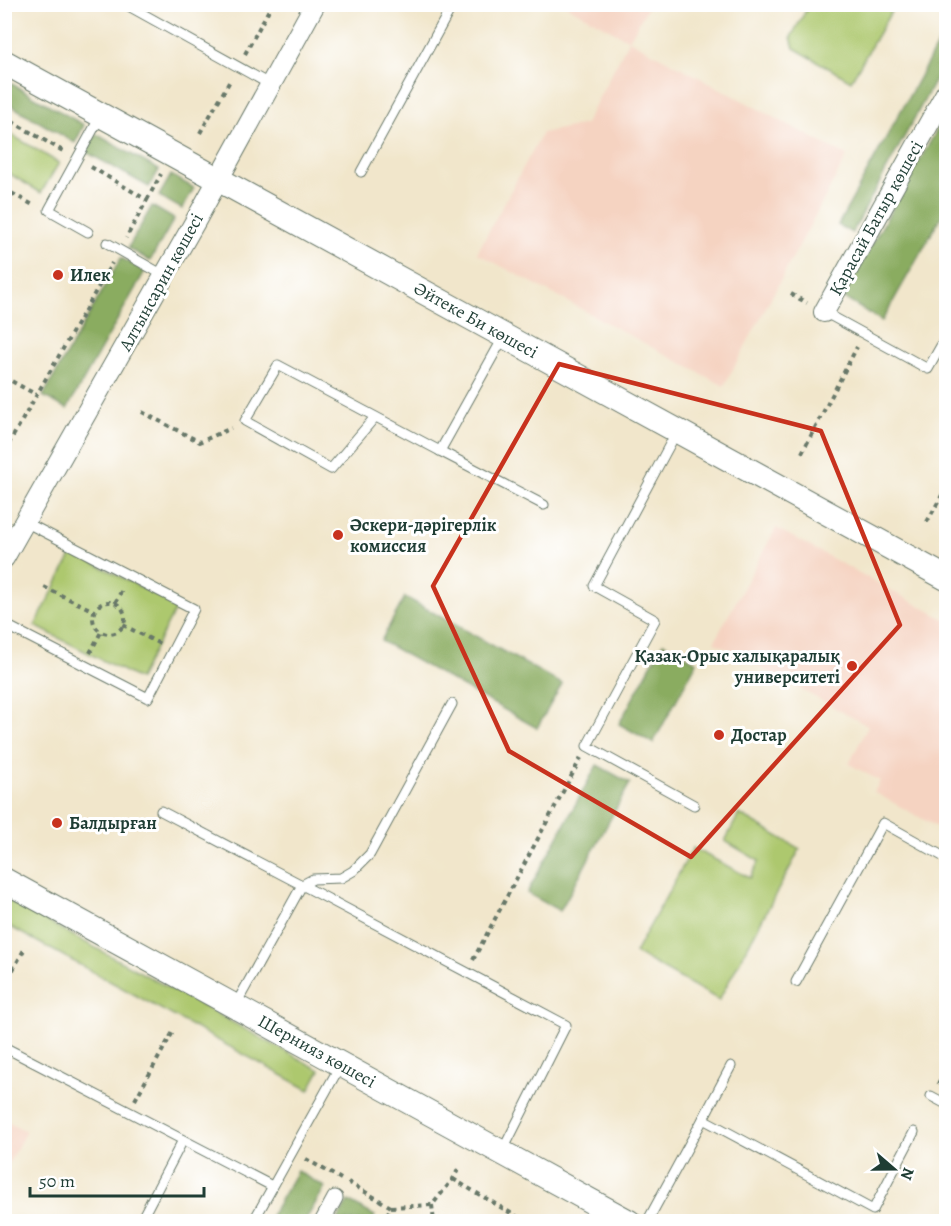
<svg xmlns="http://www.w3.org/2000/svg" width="951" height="1226" font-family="Alegreya,serif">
<rect width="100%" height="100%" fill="#fff"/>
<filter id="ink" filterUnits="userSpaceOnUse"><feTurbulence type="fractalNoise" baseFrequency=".0167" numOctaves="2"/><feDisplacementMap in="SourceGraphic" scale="12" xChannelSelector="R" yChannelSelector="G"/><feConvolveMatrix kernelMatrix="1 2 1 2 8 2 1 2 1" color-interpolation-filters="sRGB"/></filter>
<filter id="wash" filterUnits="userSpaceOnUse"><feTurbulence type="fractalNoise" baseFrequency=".008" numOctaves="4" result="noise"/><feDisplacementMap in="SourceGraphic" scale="24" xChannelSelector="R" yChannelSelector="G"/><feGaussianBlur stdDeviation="1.35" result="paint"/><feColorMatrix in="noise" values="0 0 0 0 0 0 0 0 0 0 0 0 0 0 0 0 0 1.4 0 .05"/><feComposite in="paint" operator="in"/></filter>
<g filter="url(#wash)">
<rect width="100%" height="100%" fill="#f1e6cb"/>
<g fill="#f5d3c1">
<polygon points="565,5 649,5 629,40 847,156 724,386 477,253 542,133 585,124 629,40"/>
<polygon points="776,528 946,620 946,832 874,792 880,781 849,764 868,726 714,642"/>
<polygon points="5,1120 26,1131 5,1170"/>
</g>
<g fill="#adc86e" stroke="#668251" stroke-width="1.5">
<polygon points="809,5 895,5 851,81 794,48 791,37"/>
<polygon points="5,131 59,163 41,193 5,171"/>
<polygon points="73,552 177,606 139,679 35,626"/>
<polygon points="739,814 800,849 719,1000 635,953 693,848 750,878 759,861 725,841"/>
<polygon points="4,898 320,1070 309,1090 5,924"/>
</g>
<g fill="#8aac61" stroke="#54744a" stroke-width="1.5">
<polygon points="946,29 946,60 852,233 838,225"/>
<polygon points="5,80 84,125 75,143 5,102"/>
<polygon points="946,114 946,208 882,321 842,297"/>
<polygon points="96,134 159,170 149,187 86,152"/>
<polygon points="171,175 194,188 182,209 159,196"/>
<polygon points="152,206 174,219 150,261 128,248"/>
<polygon points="121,258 145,271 67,409 43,396"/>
<polygon points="405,597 562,684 537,728 381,641"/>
<polygon points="663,643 697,662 653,743 619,724"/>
<polygon points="597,765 630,783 560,911 527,893"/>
<polygon points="297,1171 325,1187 305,1221 268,1221"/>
<polygon points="348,1201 375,1216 372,1221 337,1221"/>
</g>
</g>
<g filter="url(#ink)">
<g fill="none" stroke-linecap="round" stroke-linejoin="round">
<defs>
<g id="service">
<polyline points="125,4 271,85"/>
<polyline points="361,172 453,4"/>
<polyline points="88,232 49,210 101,115"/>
<polyline points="107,243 165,276"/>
<polyline points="824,312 928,369 946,337"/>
<polyline points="375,417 331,469 245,421 278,365 440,451 503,338"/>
<polyline points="676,433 594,586 655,620 587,746 694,805"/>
<polyline points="440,451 544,505"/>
<polyline points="4,624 148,698 194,609 25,522"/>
<polyline points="161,811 302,885 235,1006"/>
<polyline points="302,885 566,1025 502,1152"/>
<polyline points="302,885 313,879 341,878 353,871 370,854 452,704"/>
<polyline points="796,982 883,823 946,858"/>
<polyline points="4,1047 272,1186"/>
<polyline points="931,1096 946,1104"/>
<polyline points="703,1119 731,1066"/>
<polyline points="140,1222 183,1140"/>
<polyline points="253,1222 340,1066"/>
<polyline points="647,1222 703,1119 873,1210 914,1132"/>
</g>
<polyline id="pedestrian" points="322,1222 335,1198"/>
<g id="minor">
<polyline points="824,312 946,93"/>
<polyline points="4,558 196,220 315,4"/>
</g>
<g id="tertiary">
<polyline points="4,62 946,578"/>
<polyline points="4,880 629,1222"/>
</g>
</defs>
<use href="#service" stroke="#687869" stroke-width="11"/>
<use href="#pedestrian" stroke="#687869" stroke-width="17"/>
<use href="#minor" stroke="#687869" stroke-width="22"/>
<use href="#tertiary" stroke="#687869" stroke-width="26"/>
<g stroke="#687869" stroke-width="4" stroke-dasharray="4.5 4.5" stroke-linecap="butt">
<polyline points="245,54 272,4"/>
<polyline points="4,117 63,151"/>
<polyline points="200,133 231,79"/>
<polyline points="91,167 147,200 126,238"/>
<polyline points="4,189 35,206"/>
<polyline points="147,200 161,174"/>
<polyline points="791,294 807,303"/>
<polyline points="4,377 37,395"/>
<polyline points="142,412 200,442 231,428"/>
<polyline points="4,452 112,263"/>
<polyline points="802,453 857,347"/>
<polyline points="927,522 946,488"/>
<polyline points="44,587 94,611"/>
<circle cx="109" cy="618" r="16"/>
<polyline points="115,603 123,588"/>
<polyline points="123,625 160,644"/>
<polyline points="90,653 101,632"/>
<polyline points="473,960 581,758"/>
<polyline points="4,986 25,948"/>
<polyline points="938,1084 946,1069"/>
<polyline points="135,1100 174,1030"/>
<polyline points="306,1159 341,1179"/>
<polyline points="453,1179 526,1222"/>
<polyline points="348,1182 391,1207 383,1222"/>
<polyline points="432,1205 434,1222"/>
<polyline points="391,1207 432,1205 453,1179 459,1168"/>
</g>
<use href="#service" stroke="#fff" stroke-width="9"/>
<use href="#pedestrian" stroke="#fff" stroke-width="15"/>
<use href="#minor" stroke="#fff" stroke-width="20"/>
<use href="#tertiary" stroke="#fff" stroke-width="24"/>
</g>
</g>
<path fill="none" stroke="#c8321e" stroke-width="4.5" stroke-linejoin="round" d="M559,364L821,431L900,625L691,857L509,751L433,586Z"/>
<g fill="#c8321e" stroke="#fff" stroke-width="2">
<circle cx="58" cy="275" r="6"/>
<circle cx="338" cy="535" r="6"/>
<circle cx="852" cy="666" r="6"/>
<circle cx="719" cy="735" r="6"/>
<circle cx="57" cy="823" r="6"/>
</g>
<g text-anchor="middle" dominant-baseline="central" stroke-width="6" stroke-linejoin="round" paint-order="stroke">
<g font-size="18" fill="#1f3d34" stroke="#fff">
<text transform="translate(876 218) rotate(-61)">Қарасай Батыр көшесі</text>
<text transform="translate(161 282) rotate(-61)">Алтынсарин көшесі</text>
<text transform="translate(476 320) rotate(29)">Әйтеке Би көшесі</text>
<text transform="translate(317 1051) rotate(29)">Шернияз көшесі</text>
</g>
<g font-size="18" font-weight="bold" fill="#1f3d34" stroke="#fff" text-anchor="start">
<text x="70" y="275">Илек</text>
<text x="350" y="525">Әскери-дәрігерлік<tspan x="350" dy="21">комиссия</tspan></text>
<text x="840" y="656" text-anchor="end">Қазақ-Орыс халықаралық<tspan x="840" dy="21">университеті</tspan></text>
<text x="731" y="735">Достар</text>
<text x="69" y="823">Балдырған</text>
</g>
</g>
<rect width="951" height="1226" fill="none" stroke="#fff" stroke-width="24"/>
<g transform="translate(894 1169) rotate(110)" stroke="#ffffff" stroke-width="4.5" paint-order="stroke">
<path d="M0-4.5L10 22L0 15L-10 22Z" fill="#1f3d34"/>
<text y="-9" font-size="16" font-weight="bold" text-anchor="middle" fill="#1f3d34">N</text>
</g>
<path d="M30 1187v9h174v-9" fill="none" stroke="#1f3d34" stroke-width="3"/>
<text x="39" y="1187" font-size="18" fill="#1f3d34" stroke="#ffffff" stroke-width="4.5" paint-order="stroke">50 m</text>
</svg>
